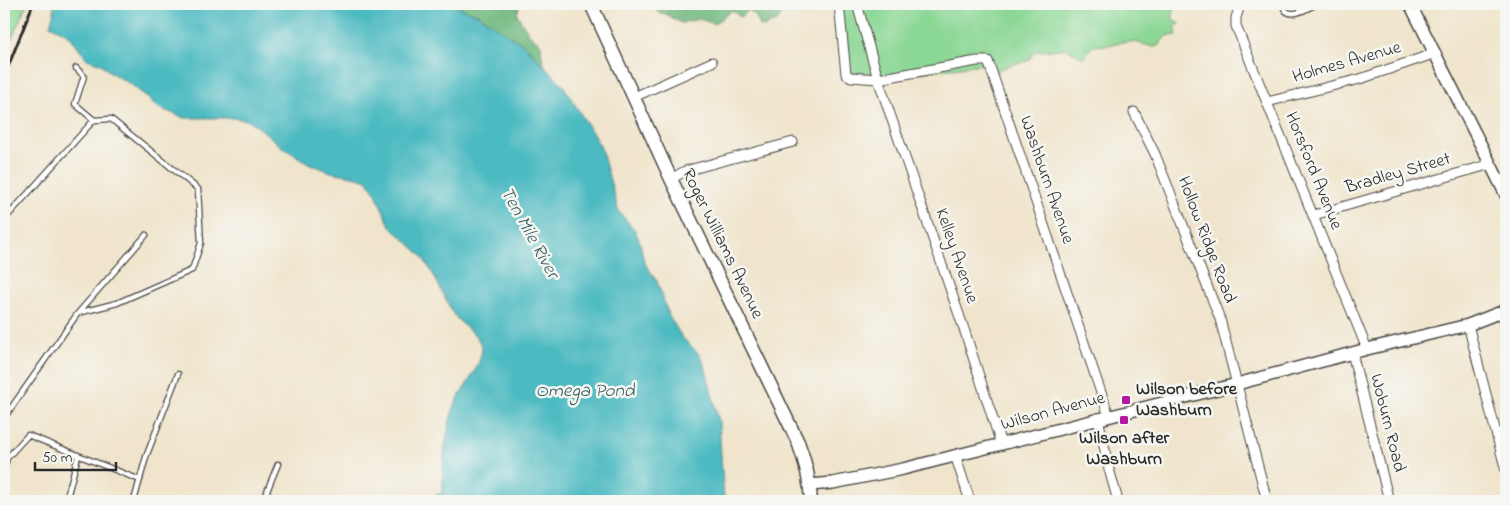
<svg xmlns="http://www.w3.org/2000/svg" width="1510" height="505" font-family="'Indie Flower',sans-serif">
<rect width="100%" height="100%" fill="#f6f6f2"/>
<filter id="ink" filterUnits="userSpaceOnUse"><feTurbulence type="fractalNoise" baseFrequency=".02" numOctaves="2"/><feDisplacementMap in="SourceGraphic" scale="10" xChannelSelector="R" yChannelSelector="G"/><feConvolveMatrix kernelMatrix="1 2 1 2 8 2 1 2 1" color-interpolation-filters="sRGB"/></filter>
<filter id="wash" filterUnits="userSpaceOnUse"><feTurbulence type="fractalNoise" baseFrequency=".0096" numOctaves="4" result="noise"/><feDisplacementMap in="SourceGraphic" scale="20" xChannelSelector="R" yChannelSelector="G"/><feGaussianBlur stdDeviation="1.12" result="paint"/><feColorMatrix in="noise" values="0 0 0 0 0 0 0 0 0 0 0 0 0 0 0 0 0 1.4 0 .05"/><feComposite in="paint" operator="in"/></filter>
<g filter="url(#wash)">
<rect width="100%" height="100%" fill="#f0e5cc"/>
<g fill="#8bd794" stroke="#5b8160">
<polygon points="4,4 27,4 4,55"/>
<path d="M840,4H1178C1174,10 1172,13 1173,20L1180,24L1175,27L1177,35L1166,36L1158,46L1154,47L1135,42H1121L1110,45L1093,46L1083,58L1066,48L1034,52L1028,61L1013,64L990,73L987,66L982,64L880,78L848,73Z"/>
</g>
<g fill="#70b87e" stroke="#4e7254">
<polygon points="449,4 520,4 517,14 529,34 541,44 542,57 545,67 523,44 511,37 479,15"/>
<polygon points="663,4 788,4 776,23 772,23 765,27 760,26 756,17 749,10 740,17 732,10 714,24 700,19 681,23 666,14 656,12"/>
</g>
<path fill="#4bbac1" stroke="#3b7276" d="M54,4H449L479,15L511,37L523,44L563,85L595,137L601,148L619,212L635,230L640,242L644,262L657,281L669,316L682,337L699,354L705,366L719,421L723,487L724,497L727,501H425L442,492C444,484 442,476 443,468C444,451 448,423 454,407C462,387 481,370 482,347L476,336L458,320L451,310L433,274L421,255L390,226L376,194L367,180L357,177L331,172L310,164L282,147L257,126L247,120L235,118H184L159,108L132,85L111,73L101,64L87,59L72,39L64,32L50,25L54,11Z"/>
</g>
<g filter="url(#ink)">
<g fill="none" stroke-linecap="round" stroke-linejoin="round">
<defs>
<g id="service">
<path d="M1282,4C1283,6 1284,9 1286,11C1294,18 1309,7 1317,4"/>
<polyline points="76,68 84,76 75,104 94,120"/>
<polyline points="4,220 94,120 111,119 198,189 201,243 192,270 117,303 78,313 4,418"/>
<polyline points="79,312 146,235"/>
<polyline points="4,470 7,458 28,435 140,480"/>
<polyline points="66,501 78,456"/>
<polyline points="134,501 146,457 178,374"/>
<polyline points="263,501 278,464"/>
</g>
<g id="minor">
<polyline points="839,4 846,74 851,77 878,79 977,61 988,61 1109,416"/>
<polyline points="857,4 878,79 965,332 1001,444"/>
<polyline points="1240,4 1236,18 1236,26 1367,349"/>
<polyline points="634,97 712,62"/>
<polyline points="1267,102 1360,79 1436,53"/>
<polyline points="1134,112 1155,154 1220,319 1267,501"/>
<polyline points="671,179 685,171 793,142"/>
<polyline points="1314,215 1491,164"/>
<polyline points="1468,325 1506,471"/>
<polyline points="1352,353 1389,501"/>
<polyline points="1098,418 1109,469 1118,501"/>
<polyline points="955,455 970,501"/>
</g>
<g id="tertiary">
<polyline points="1410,4 1506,195"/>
<polyline points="810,485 833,483 903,469 1237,384 1367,349 1468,325 1506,310"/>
</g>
<path id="secondary" d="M591,4L671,179L798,442C806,463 810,479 811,501"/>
</defs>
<use href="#service" stroke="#494743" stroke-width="7"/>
<use href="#minor" stroke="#494743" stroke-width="11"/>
<use href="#tertiary" stroke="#494743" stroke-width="14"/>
<use href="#secondary" stroke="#494743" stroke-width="15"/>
<use href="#service" stroke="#fff" stroke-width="4.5"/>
<use href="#minor" stroke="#fff" stroke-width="9"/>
<use href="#tertiary" stroke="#fff" stroke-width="11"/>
<use href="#secondary" stroke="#fff" stroke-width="12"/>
<polyline stroke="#2b2b2b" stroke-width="3" points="4,77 33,4"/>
</g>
</g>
<g fill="#b5179e" stroke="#f6f6f2" stroke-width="2">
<rect x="1121" y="395" width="10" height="10" rx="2.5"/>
<rect x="1119" y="415" width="10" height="10" rx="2.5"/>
</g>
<g text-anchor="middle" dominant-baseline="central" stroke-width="5" stroke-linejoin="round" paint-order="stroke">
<g font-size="18" fill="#2b2b2b" stroke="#f6f6f2">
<text transform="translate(1347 63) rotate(-16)">Holmes Avenue</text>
<text transform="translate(1313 171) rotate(68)">Horsford Avenue</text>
<text transform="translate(1398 174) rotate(-16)">Bradley Street</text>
<text transform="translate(1046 180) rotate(71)">Washburn Avenue</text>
<text transform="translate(1206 240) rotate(69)">Hollow Ridge Road</text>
<text transform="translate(722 244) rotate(64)">Roger Williams Avenue</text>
<text transform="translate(956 256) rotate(71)">Kelley Avenue</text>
<text transform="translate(1053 412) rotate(-15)">Wilson Avenue</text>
<text transform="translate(1387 423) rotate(76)">Woburn Road</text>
</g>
<g font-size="18" font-weight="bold" fill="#2b2b2b" stroke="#f6f6f2" text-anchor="start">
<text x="1136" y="390">Wilson before<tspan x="1136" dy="21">Washburn</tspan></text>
<text x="1124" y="439" text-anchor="middle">Wilson after<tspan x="1124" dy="21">Washburn</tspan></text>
</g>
<g font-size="19" font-style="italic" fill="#365d60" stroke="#f6f6f2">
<text transform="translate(529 233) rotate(61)">Ten Mile River</text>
<text x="585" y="391">Omega Pond</text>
</g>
</g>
<rect width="1510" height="505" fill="none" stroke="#f6f6f2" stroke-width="20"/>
<path d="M35 462v8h81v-8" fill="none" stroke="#2b2b2b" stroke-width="2.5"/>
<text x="42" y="462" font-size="15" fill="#2b2b2b" stroke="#f6f6f2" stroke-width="4" paint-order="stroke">50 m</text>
</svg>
